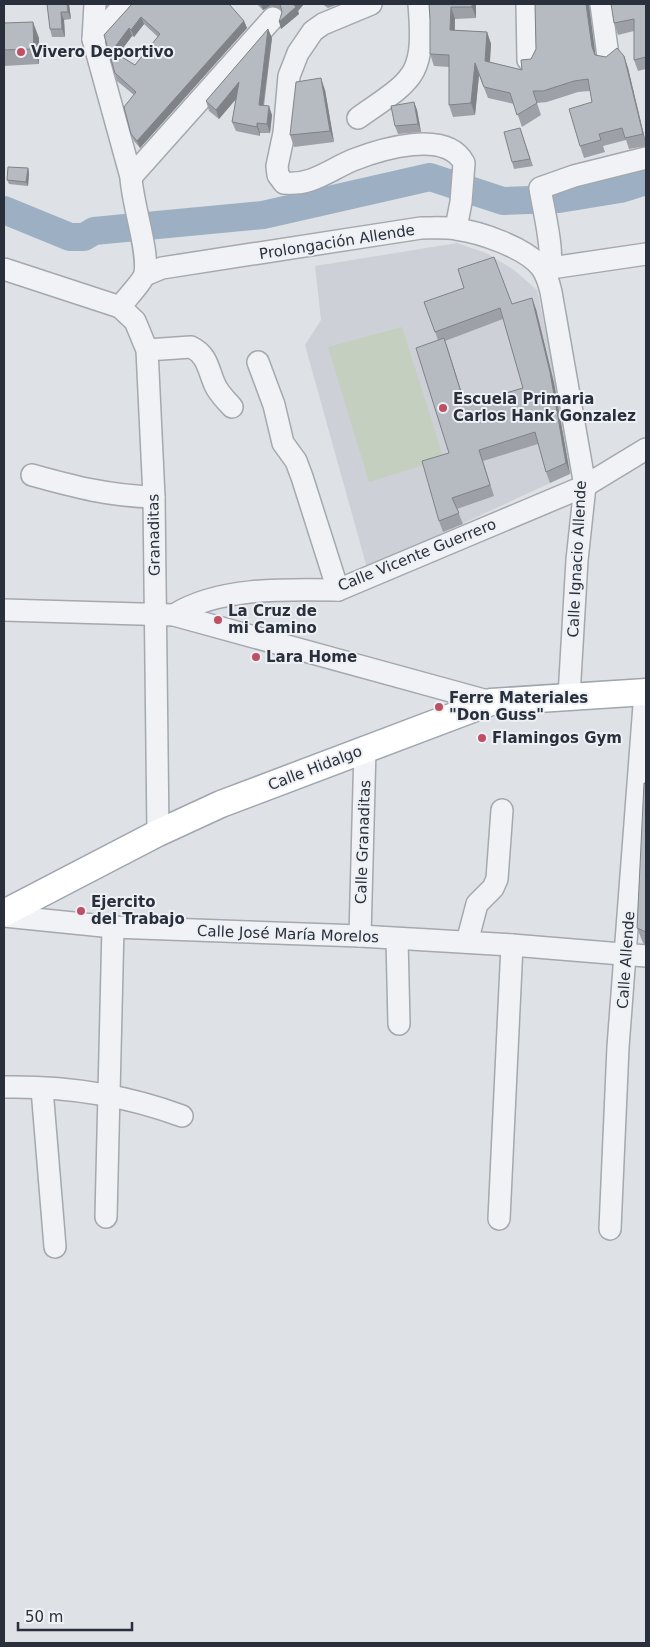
<svg xmlns="http://www.w3.org/2000/svg" width="650" height="1647" font-family="'DejaVu Sans',sans-serif">
<rect width="100%" height="100%" fill="#dee1e6"/>
<polygon fill="#cdd1d7" points="457,243 486,253 514,270 537,290 576,471 367,568 305,345 321,320 315,266"/>
<polygon fill="#c4cfc0" points="402,327 444,459 369,482 328,347"/>
<g fill="none" stroke-linecap="round" stroke-linejoin="round">
<polyline stroke="#9db0c3" stroke-width="28" points="4,210 70,237 84,237 94,231 263,215 430,177 503,201 559,199 620,189 646,181"/>
<defs>
<g id="minor">
<path d="M95,4L93,39L131,177C132,203 149,251 145,273C144,280 125,300 120,307L135,321L147,350L154,497L158,833"/>
<path d="M371,4L323,24L313,31L298,53L289,76L284,133L277,166L278,175L284,183C312,186 329,170 353,160C381,149 446,129 464,163L461,202L456,228"/>
<polyline points="527,4 528,60"/>
<polyline points="601,4 608,56"/>
<polyline points="93,39 125,4"/>
<path d="M358,118C415,78 425,77 419,4"/>
<polyline points="131,177 273,18"/>
<polyline points="551,268 646,254"/>
<polyline points="4,269 120,307"/>
<path d="M145,275L162,268L421,228C433,228 445,227 456,229C480,232 526,248 541,267C547,275 549,283 551,292L585,486L577,560L569,696"/>
<path d="M547,276C557,259 543,209 540,188L574,176L646,158"/>
<path d="M147,350L191,347C208,355 208,370 215,385C219,394 226,400 232,407"/>
<polyline points="258,362 274,405 283,443 296,461 302,477 338,590"/>
<path d="M32,475C75,487 110,496 154,497"/>
<polyline points="4,610 174,615 491,702"/>
<path d="M174,615C218,587 287,589 338,590L585,486L646,449"/>
<polyline points="4,916 113,927 360,936 512,945 646,956"/>
<polyline points="360,936 365,748"/>
<polyline points="397,939 399,1024"/>
<polyline points="467,942 477,904 493,888 497,879 502,810"/>
<path d="M4,1087C63,1086 126,1095 182,1116"/>
<polyline points="42,1089 55,1247"/>
<polyline points="106,1217 113,927"/>
<polyline points="499,1219 512,945"/>
<polyline points="610,1229 618,1047 645,692"/>
</g>
<polyline id="major" points="4,913 158,833 221,804 491,702 646,692"/>
</defs>
<use href="#minor" stroke="#a4a8af" stroke-width="24"/>
<use href="#major" stroke="#9fa6b0" stroke-width="29"/>
<use href="#minor" stroke="#f0f2f5" stroke-width="21"/>
<use href="#major" stroke="#fff" stroke-width="26"/>
</g>
<g fill="#9da1a7" fill-rule="evenodd">
<polygon points="47,4 69,4 71,19 64,20 65,37 52,37 50,29"/>
<path d="M132,4L244,21L247,28L140,148L134,141L131,134L134,95L117,81L104,35ZM144,24L158,37L135,65L118,54L132,36L134,37Z"/>
<polygon points="257,4 304,4 298,11 299,14 281,29 282,12 281,9 270,6 263,10"/>
<polygon points="322,4 339,4 328,8"/>
<polygon points="429,4 476,4 476,18 455,19 455,30 487,32 491,44 490,62 522,70 531,59 536,49 535,4 589,4 589,5 595,55 606,57 624,56 628,68 646,143 646,146 629,149 626,140 603,146 605,152 584,158 580,146 592,102 590,91 578,92 547,102 537,103 541,115 522,127 514,104 488,98 479,75 475,115 453,117 449,105 449,67 434,66 430,54 430,19"/>
<polygon points="646,4 646,69 638,71 634,60 634,31 618,35 614,23"/>
<polygon points="4,23 39,38 39,64 4,66"/>
<polygon points="268,29 272,38 264,106 272,115 270,133 260,133 260,136 236,131 232,122 236,98 219,119 209,111 206,101"/>
<polygon points="325,90 334,142 294,147 290,135"/>
<polygon points="414,102 417,110 421,132 398,134 395,126"/>
<polygon points="520,128 533,166 514,169 512,162"/>
<polygon points="28,168 29,173 28,186 9,184 7,180"/>
<path d="M424,302L512,304L536,309L554,383L570,474L550,483L546,472L538,444L483,461L494,496L457,509L463,524L443,532L439,521L449,453L438,340ZM503,319L523,388L465,405L445,341Z"/>
<polygon points="646,783 646,945 643,943 637,928"/>
</g>
<g fill="#7f8388">
<polygon points="67,4 69,4 71,19 68,12"/>
<polygon points="261,4 269,4 270,6 263,10"/>
<polygon points="295,4 304,4 298,11 299,14 281,29 279,22"/>
<polygon points="472,4 476,4 476,18 472,7"/>
<polygon points="586,4 589,4 589,5 596,58 592,47"/>
<polygon points="451,7 455,19 454,42 450,30"/>
<polygon points="61,12 64,20 65,37 62,29"/>
<polygon points="141,17 144,24 134,37 131,30"/>
<polygon points="244,21 247,28 140,148 137,141"/>
<polygon points="33,22 39,38 39,64 34,49"/>
<polygon points="129,28 132,36 115,59 112,51"/>
<polygon points="268,29 272,38 262,114 259,105"/>
<polygon points="487,32 491,44 489,73 485,61"/>
<polygon points="624,56 628,68 646,144 643,134"/>
<polygon points="475,63 479,75 475,115 471,103"/>
<polygon points="321,78 325,90 334,142 330,131"/>
<polygon points="239,82 243,91 219,119 216,110"/>
<polygon points="414,102 417,110 421,132 418,124"/>
<polygon points="269,106 272,115 270,133 267,124"/>
<polygon points="257,123 260,133 260,136 257,127"/>
<polygon points="28,168 29,173 28,186 26,182"/>
<polygon points="532,298 536,309 554,383 570,474 566,463"/>
<polygon points="444,338 448,349 469,416 465,405"/>
</g>
<g fill="#b6bbc2" stroke="#7f8388" fill-rule="evenodd">
<polygon points="47,4 67,4 68,12 61,12 62,29 50,29"/>
<path d="M132,4H229L244,21L137,141L131,134L124,107L136,92L115,73L104,35ZM141,17L160,34L135,65L112,51L129,28L131,30Z"/>
<polygon points="280,4 295,4 294,5 296,7 279,22 282,12"/>
<polygon points="429,4 472,4 472,7 451,7 450,30 487,32 485,61 522,70 521,60 531,59 536,49 535,4 586,4 592,47 595,55 606,57 617,48 624,56 643,134 625,138 622,128 599,134 601,140 580,146 569,109 592,102 588,79 574,81 543,91 533,91 537,103 517,115 510,93 484,87 475,63 471,103 449,105 449,55 430,54 430,19"/>
<polygon points="611,4 646,4 646,57 634,60 634,19 614,23"/>
<polygon points="33,22 34,49 4,50 4,23"/>
<polygon points="268,29 259,105 269,106 267,124 257,123 257,127 232,122 239,82 216,110 206,101"/>
<polygon points="321,78 330,131 290,135 296,82"/>
<polygon points="414,102 418,124 395,126 391,106"/>
<polygon points="520,128 530,159 512,162 504,132"/>
<polygon points="8,167 28,168 26,182 7,180"/>
<polygon points="494,257 512,304 532,298 550,372 566,463 546,472 535,432 479,450 490,485 452,498 459,513 439,521 422,461 449,453 416,348 444,338 465,405 523,388 500,308 435,332 424,302 464,288 458,269"/>
<polygon points="644,783 646,783 646,932 637,928"/>
</g>
<g fill="#bf4f62" stroke="#edf0f4" stroke-width="2">
<circle cx="21" cy="52" r="5"/>
<circle cx="443" cy="408" r="5"/>
<circle cx="218" cy="620" r="5"/>
<circle cx="256" cy="657" r="5"/>
<circle cx="439" cy="707" r="5"/>
<circle cx="482" cy="738" r="5"/>
<circle cx="81" cy="911" r="5"/>
</g>
<g text-anchor="middle" dominant-baseline="central" stroke-width="4" stroke-linejoin="round" paint-order="stroke">
<g font-size="15" font-weight="bold" fill="#29303b" stroke="#edf0f4" text-anchor="start">
<text x="31" y="52">Vivero Deportivo</text>
<text x="453" y="399">Escuela Primaria<tspan x="453" dy="17">Carlos Hank Gonzalez</tspan></text>
<text x="228" y="611">La Cruz de<tspan x="228" dy="17">mi Camino</tspan></text>
<text x="266" y="657">Lara Home</text>
<text x="449" y="698">Ferre Materiales<tspan x="449" dy="17">"Don Guss"</tspan></text>
<text x="492" y="738">Flamingos Gym</text>
<text x="91" y="902">Ejercito<tspan x="91" dy="17">del Trabajo</tspan></text>
</g>
<g font-size="15" fill="#29303b" stroke="#edf0f4">
<text transform="translate(337 242) rotate(-9)">Prolongación Allende</text>
<text transform="translate(154 535) rotate(-91)">Granaditas</text>
<text transform="translate(417 555) rotate(-22)">Calle Vicente Guerrero</text>
<text transform="translate(577 559) rotate(-87)">Calle Ignacio Allende</text>
<text transform="translate(315 768) rotate(-21)">Calle Hidalgo</text>
<text transform="translate(363 842) rotate(-88)">Calle Granaditas</text>
<text transform="translate(288 934) rotate(2)">Calle José María Morelos</text>
<text transform="translate(626 960) rotate(-86)">Calle Allende</text>
</g>
</g>
<rect width="650" height="1647" fill="none" stroke="#29303b" stroke-width="10"/>
<path d="M18 1622v8h114v-8" fill="none" stroke="#29303b" stroke-width="2.5"/>
<text x="25" y="1622" font-size="15" fill="#29303b" stroke="#edf0f4" stroke-width="4" paint-order="stroke">50 m</text>
</svg>
